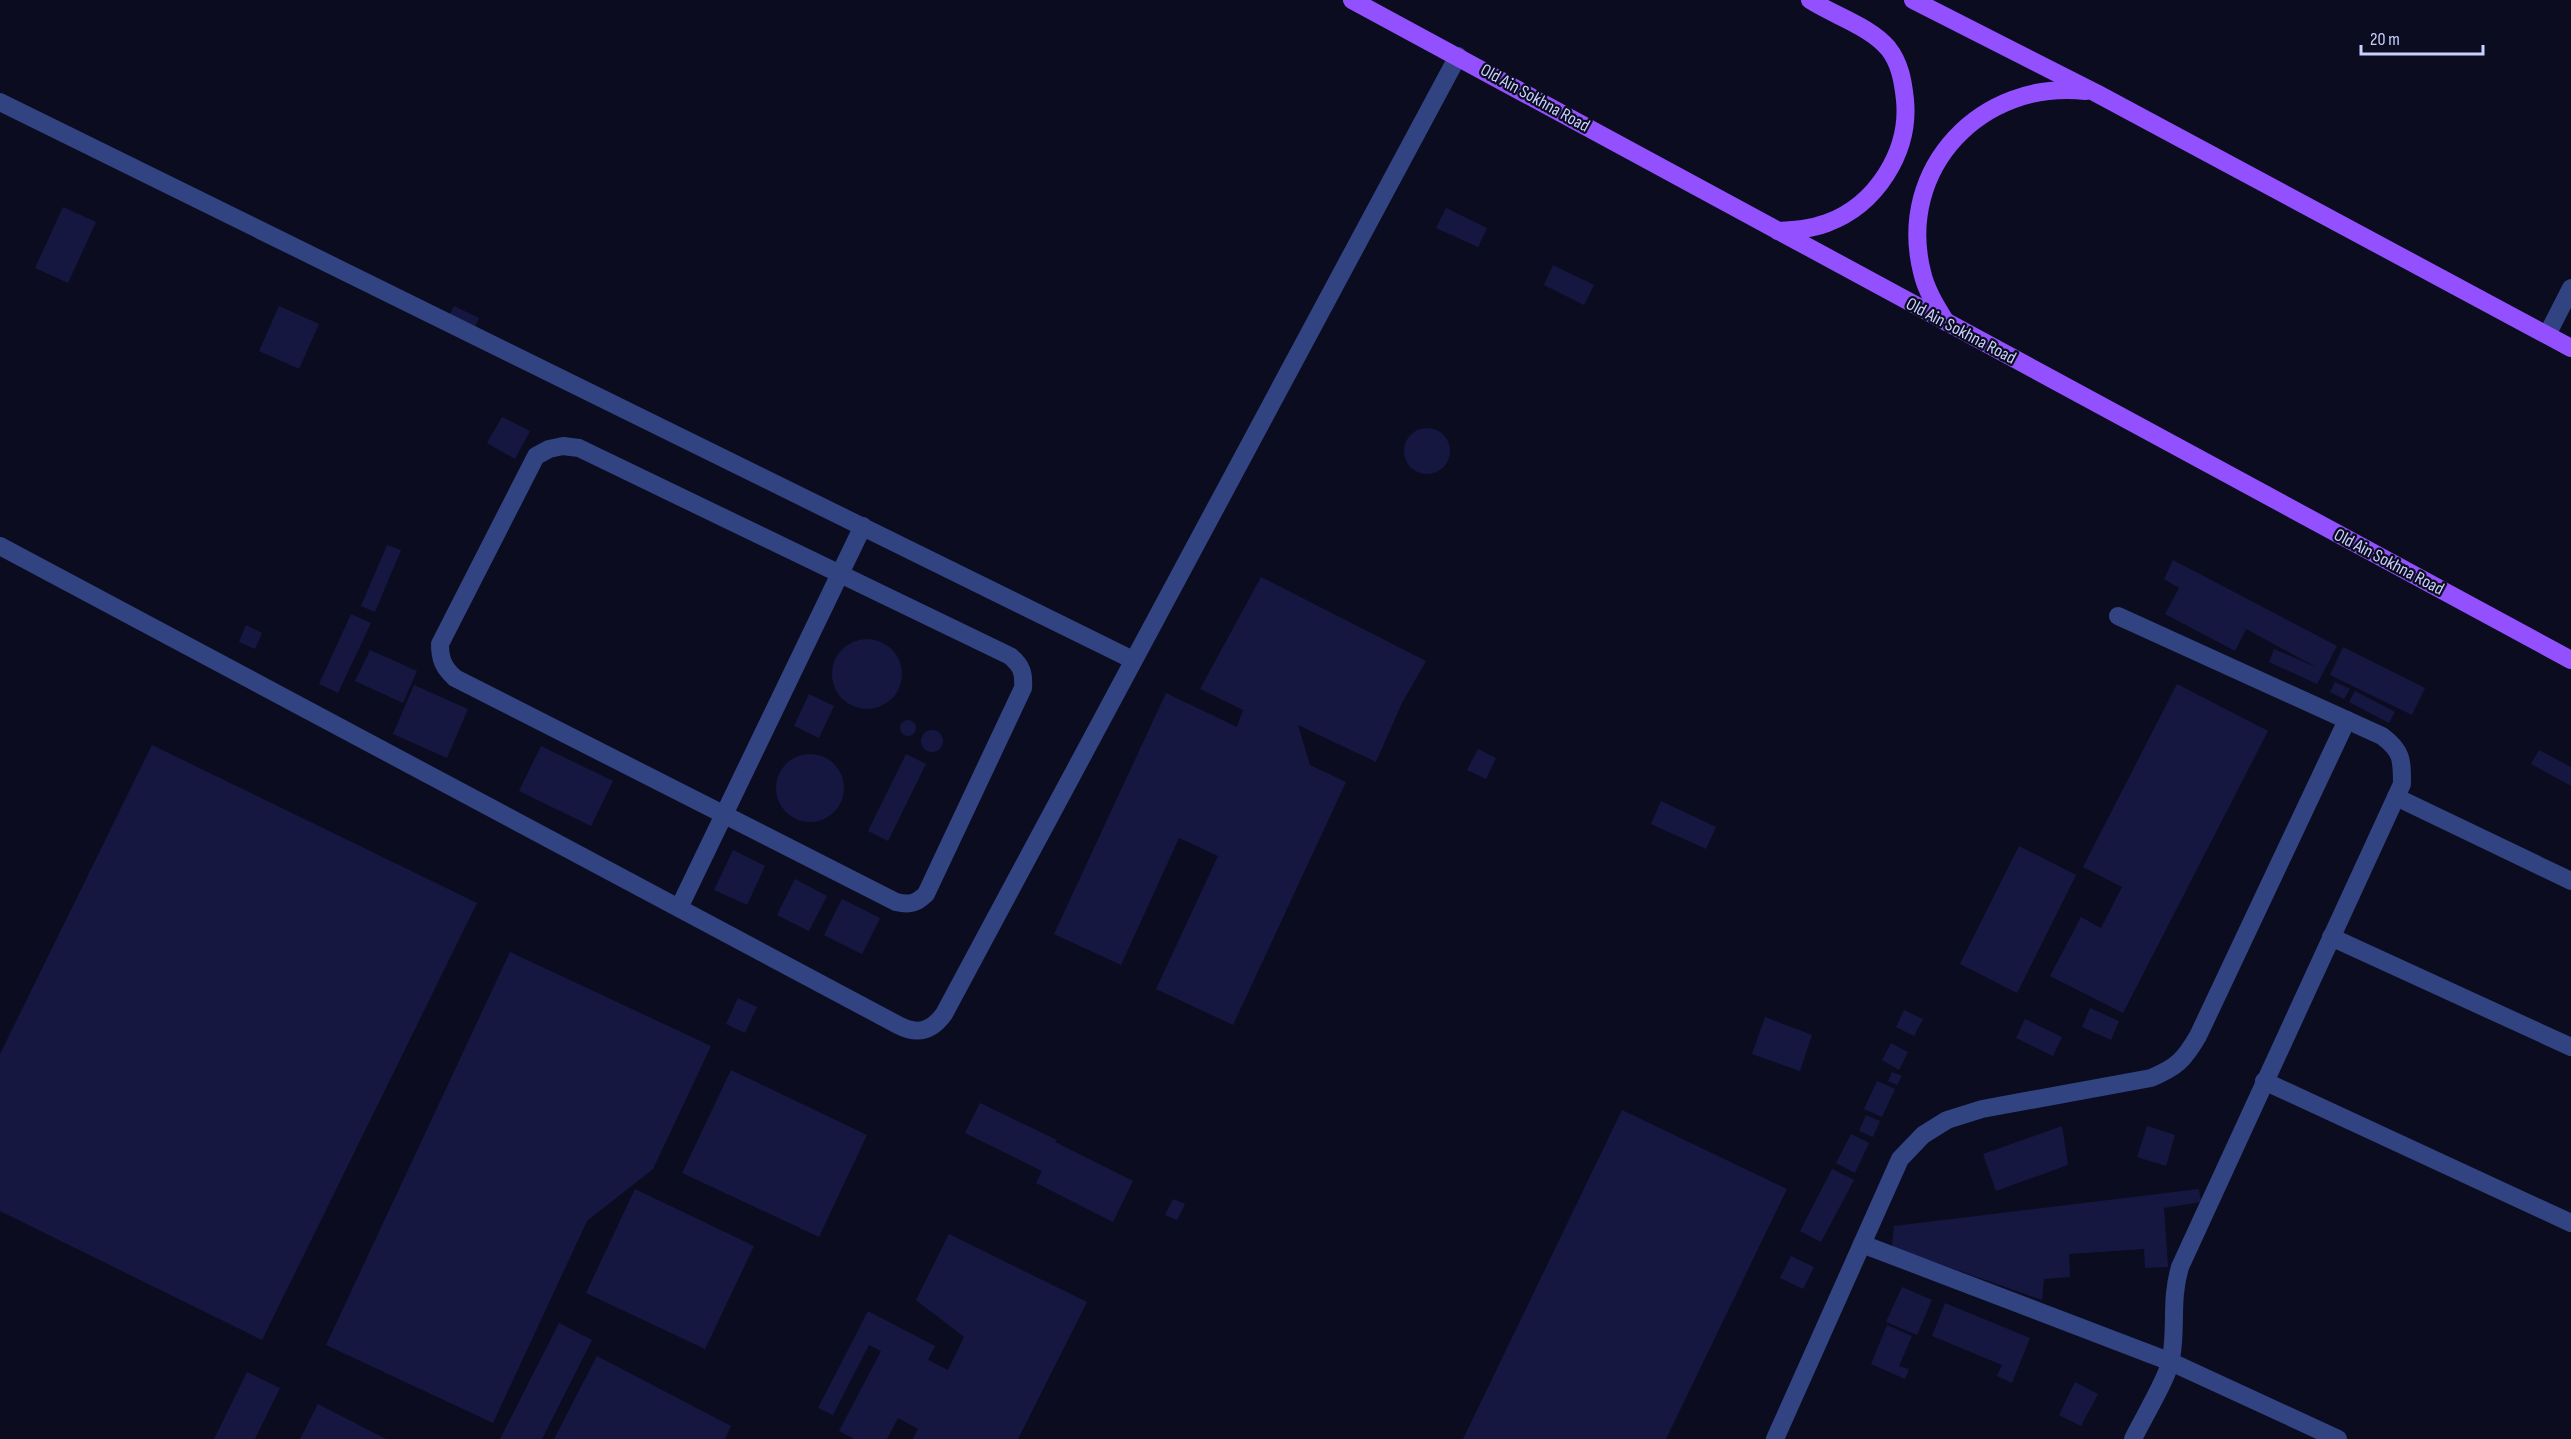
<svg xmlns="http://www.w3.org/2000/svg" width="2571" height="1439" font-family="'Sofia Sans Condensed',sans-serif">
<rect width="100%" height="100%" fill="#0b0c1f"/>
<g fill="#161741">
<polygon points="63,207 96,222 68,283 35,268"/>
<polygon points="1446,208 1487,228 1478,247 1436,228"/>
<polygon points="1553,265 1594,285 1584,305 1544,285"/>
<polygon points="279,306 319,324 299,369 259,351"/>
<polygon points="454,306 479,318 473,331 447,320"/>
<polygon points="502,417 530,431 515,459 487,443"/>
<circle cx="1427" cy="451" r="23"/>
<polygon points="387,545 401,550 375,612 361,606"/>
<polygon points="2173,560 2337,646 2317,684 2269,662 2274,649 2318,668 2246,629 2235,651 2165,614 2179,588 2164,579"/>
<polygon points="1261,577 1426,661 1402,703 1376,762 1298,725 1310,765 1346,782 1233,1025 1156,989 1218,856 1179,838 1121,965 1054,934 1166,693 1237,727 1243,710 1200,689"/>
<polygon points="351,614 371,623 338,693 319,684"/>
<polygon points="246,625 262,633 255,649 239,642"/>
<circle cx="867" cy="674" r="35"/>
<polygon points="2343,647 2425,688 2412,715 2330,675"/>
<polygon points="370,650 417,671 403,703 355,681"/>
<polygon points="2335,682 2350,689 2344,699 2330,692"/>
<polygon points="2177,684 2268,731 2123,1013 2050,976 2081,917 2101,928 2122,887 2083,867"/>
<polygon points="414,685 468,709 447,758 393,734"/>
<polygon points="2355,691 2395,712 2389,723 2349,702"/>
<polygon points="809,694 834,706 819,738 794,726"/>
<circle cx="908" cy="728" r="8"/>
<circle cx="932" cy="741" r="11"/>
<polygon points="152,745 477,903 262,1340 0,1211 0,1054"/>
<polygon points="541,746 613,781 591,826 519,791"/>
<polygon points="1478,749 1496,758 1486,779 1467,770"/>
<polygon points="2539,750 2571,767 2571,786 2531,764"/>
<circle cx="810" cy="788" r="34"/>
<polygon points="906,754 926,764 888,841 868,831"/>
<polygon points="1661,801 1716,827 1706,849 1651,824"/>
<polygon points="2019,846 2076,875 2017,993 1960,964"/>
<polygon points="733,850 765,866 747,905 714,890"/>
<polygon points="795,879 827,896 809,931 777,915"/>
<polygon points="842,899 880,918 862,954 824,935"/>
<polygon points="510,952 711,1046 653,1169 587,1221 493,1423 326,1345"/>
<polygon points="738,998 757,1007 745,1033 726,1024"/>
<polygon points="2090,1008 2119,1021 2111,1040 2082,1027"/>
<polygon points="1904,1010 1923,1019 1914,1036 1896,1027"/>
<polygon points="1765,1017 1812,1035 1800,1071 1752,1054"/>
<polygon points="2025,1019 2062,1037 2053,1056 2016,1038"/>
<polygon points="1891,1043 1908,1052 1899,1070 1882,1060"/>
<polygon points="731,1070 867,1135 819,1237 682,1173"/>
<polygon points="1892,1072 1902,1076 1897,1085 1888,1081"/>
<polygon points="1877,1081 1895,1089 1882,1117 1864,1109"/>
<polygon points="980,1103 1057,1140 1055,1142 1133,1181 1113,1222 1036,1183 1042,1171 965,1133"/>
<polygon points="1622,1110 1787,1189 1666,1439 1463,1439"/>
<polygon points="1866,1115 1880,1121 1873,1137 1859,1131"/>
<polygon points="2062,1126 2068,1165 1996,1191 1983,1154"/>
<polygon points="2147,1126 2175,1135 2166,1166 2137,1157"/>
<polygon points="1851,1134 1869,1143 1855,1173 1836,1163"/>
<polygon points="1832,1169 1854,1180 1821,1242 1800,1231"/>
<polygon points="635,1189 754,1246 705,1349 586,1293"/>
<polygon points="2199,1189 2201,1202 2164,1208 2168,1267 2145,1268 2144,1249 2069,1254 2070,1277 2044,1279 2042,1300 1892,1247 1894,1226"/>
<polygon points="1173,1199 1185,1204 1177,1220 1165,1215"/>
<polygon points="949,1234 1087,1302 1018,1439 913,1439 918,1429 898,1418 887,1439 854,1439 839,1431 881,1351 869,1345 833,1415 818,1408 868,1311 935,1346 928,1360 948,1370 964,1337 916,1300"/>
<polygon points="1791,1256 1814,1267 1803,1289 1780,1278"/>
<polygon points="1902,1287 1932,1300 1917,1335 1886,1322"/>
<polygon points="1945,1303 2030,1338 2012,1383 1997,1376 2002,1365 1932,1336"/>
<polygon points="559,1323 592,1340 542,1439 500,1439"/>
<polygon points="1887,1325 1912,1336 1899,1366 1909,1369 1905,1379 1871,1364"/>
<polygon points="597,1356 731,1426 725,1439 554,1439"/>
<polygon points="247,1372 280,1388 255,1439 214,1439"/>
<polygon points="2075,1382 2098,1394 2081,1426 2059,1415"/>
<polygon points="318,1404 386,1439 300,1439"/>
</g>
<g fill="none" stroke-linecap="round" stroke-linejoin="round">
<g stroke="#324382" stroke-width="18">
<polyline points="0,102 1133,660"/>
<polyline points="2547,335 2571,288"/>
<path d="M563,446L579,448L1010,656C1022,666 1024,673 1023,688L926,894C916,904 909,905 896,902L455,678C443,667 440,659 440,644L536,456L549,449Z"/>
<path d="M0,546L898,1025C917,1035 931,1032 944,1014L1458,56"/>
<path d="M2118,616L2382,736C2402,751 2402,759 2402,784L2180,1267C2170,1301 2177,1326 2171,1359C2168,1378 2142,1420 2133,1439"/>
<polyline points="2396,797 2571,881"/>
<polyline points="679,908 863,526"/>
<polyline points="2331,937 2571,1047"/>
<polyline points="2264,1081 2571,1223"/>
<polyline points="1862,1244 2171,1362 2338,1439"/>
<path d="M1775,1439L1900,1159L1923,1135L1947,1120L1982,1109L2151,1078C2177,1067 2184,1060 2198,1036L2347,720"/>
</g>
<g stroke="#9350ff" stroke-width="18">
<polyline points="1352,0 2571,660"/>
<polyline points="1913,0 2096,93 2571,348"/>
<path d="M1778,231C1795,230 1811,229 1827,223C1876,205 1910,152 1905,100C1903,81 1900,63 1888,48C1869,26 1835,16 1810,0"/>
<path d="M1946,322C1936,306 1926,290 1922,272C1896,168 1982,79 2086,91"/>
</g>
</g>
<g text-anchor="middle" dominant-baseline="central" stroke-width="4.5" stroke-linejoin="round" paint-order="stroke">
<g font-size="18" fill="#c9d0ff" stroke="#0b0c1f">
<text transform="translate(1535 98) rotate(29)">Old Ain Sokhna Road</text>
<text transform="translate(1961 331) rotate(28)">Old Ain Sokhna Road</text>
<text transform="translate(2389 562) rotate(28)">Old Ain Sokhna Road</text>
</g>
</g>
<path d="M2361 45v9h122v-9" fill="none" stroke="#c9d0ff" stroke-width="3"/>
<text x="2370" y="45" font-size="18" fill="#c9d0ff" stroke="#0b0c1f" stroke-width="4.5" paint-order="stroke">20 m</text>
</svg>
